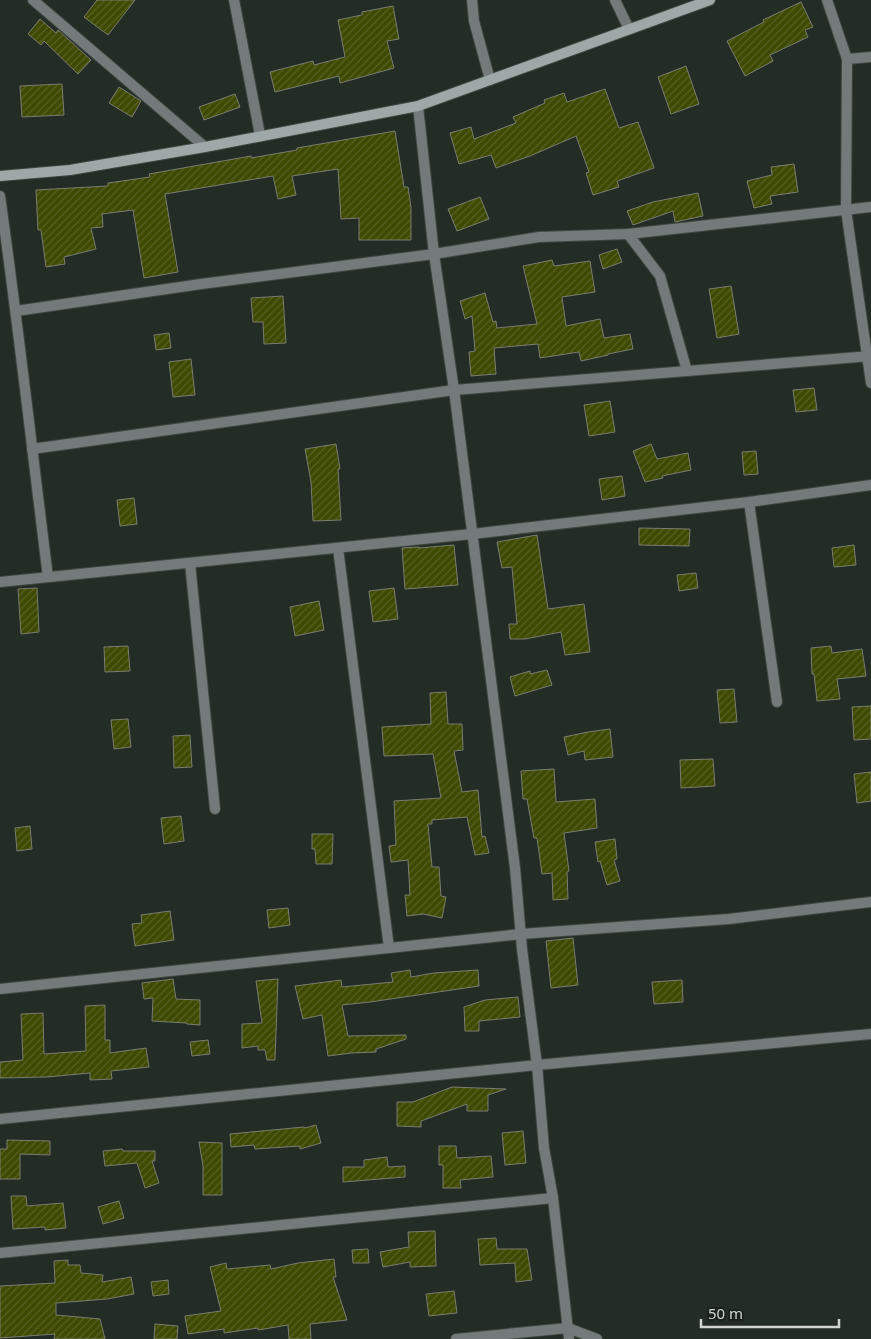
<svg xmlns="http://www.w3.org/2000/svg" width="871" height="1339" font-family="'Noto Sans',sans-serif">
<defs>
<pattern id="building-hatch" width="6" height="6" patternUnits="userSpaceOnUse" patternTransform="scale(1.25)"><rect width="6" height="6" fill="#3e4901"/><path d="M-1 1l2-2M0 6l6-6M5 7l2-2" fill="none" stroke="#596225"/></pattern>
</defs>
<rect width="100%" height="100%" fill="#232c25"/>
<g fill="url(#building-hatch)" stroke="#7a7d71">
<polygon points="97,0 135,0 108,35 84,17"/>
<polygon points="801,2 813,27 805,30 808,37 770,55 773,61 745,76 727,41 764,22 763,20"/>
<polygon points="393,6 399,39 387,41 394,68 340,83 339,76 275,92 270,72 313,61 314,65 345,57 338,20 362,15 362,12"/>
<polygon points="40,19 56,33 58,30 91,60 78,74 44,41 41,45 28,34"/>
<polygon points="686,66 699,104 671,114 658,77"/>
<polygon points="62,84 64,115 22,117 20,86"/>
<polygon points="119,87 141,101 132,117 109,103"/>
<polygon points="605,89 619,128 638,122 654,168 617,181 619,187 593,195 586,173 589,172 576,136 530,156 496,168 491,155 459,164 450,133 471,127 474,139 516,123 513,117 545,103 544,100 564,93 567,102"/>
<polygon points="235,94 240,107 204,120 199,107"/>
<polygon points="395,131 404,187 408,187 411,207 411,240 359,240 359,218 341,219 338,169 292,176 296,195 278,199 273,176 165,194 178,272 144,278 133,210 102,214 103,227 91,228 96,249 64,257 65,264 46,267 41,230 38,230 36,190 108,186 108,183 150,177 149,174 251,156 251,158 297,150 297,148"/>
<polygon points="794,164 798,192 770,196 772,204 754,208 747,181 772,175 771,167"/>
<polygon points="698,193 703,216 675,222 673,211 633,225 627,211 653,202"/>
<polygon points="480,197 489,219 457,231 448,209"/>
<polygon points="617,249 622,262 603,269 599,255"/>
<polygon points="552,260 554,266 590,261 595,292 562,297 566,326 600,319 604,338 630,334 633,349 608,354 608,355 581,361 579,352 540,358 538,344 494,348 496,374 471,376 469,352 475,351 472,316 465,319 460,301 485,293 493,322 496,321 497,328 537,324 523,266"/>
<polygon points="731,286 739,334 717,338 709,289"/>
<polygon points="283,296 286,343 264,344 263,322 253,322 251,298"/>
<polygon points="169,333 171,348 156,350 154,335"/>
<polygon points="191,359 195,395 173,397 169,362"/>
<polygon points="814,388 817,410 796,412 793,390"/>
<polygon points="610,401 615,432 589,436 584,405"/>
<polygon points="336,444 340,469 338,469 341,520 313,521 311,482 305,449"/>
<polygon points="651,444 657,459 688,453 691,470 662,476 663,478 645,482 633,451"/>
<polygon points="756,451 758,474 744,475 742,452"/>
<polygon points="622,476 625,496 602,500 599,479"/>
<polygon points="134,498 137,524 120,526 117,500"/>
<polygon points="639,528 690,529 689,546 639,545"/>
<polygon points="537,535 548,609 584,604 590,652 565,655 561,632 525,639 510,639 509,624 517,624 512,567 502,568 497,542"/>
<polygon points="454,545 458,585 405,589 402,548 419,547 419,548"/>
<polygon points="854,545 856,565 834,567 832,548"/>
<polygon points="696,573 698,588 679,591 677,575"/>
<polygon points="37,588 39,632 21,634 18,589"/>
<polygon points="394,588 398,619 373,622 369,591"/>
<polygon points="319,601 324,630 295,636 290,607"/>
<polygon points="128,646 130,671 105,672 104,647"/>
<polygon points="831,646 832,653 862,649 866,676 837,679 840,699 817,701 814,674 812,674 811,648"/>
<polygon points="547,670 552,685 515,696 510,677 530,671 530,674"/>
<polygon points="734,689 737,722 720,723 717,690"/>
<polygon points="446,692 448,724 462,724 463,750 454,751 462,792 478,790 482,837 485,836 489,853 475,855 467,817 432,820 432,824 428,824 432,867 439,867 441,896 446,897 442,918 423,914 407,916 405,895 410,895 408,860 391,862 389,846 396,845 394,801 441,798 433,754 384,756 382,727 431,724 430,693"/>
<polygon points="871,706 871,739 854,740 852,707"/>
<polygon points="128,719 131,747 114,749 111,720"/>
<polygon points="610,729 613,757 585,760 584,751 568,755 564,737 588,732"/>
<polygon points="190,735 192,767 174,768 173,736"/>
<polygon points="713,759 715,786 681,788 680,760"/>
<polygon points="554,769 556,802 595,799 597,828 564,833 569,871 567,872 568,899 553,900 552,873 542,874 537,838 534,838 527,799 523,799 521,771"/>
<polygon points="871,772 871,801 857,803 854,774"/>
<polygon points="181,816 184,841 164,844 161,818"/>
<polygon points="30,826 32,849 17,851 15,828"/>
<polygon points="312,834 333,834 332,864 316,864 315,849 312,849"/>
<polygon points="615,839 617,859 614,860 620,881 607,885 600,861 598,862 595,842"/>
<polygon points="288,908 290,925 269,928 267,910"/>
<polygon points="170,911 174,940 135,946 132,924 142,923 141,915"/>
<polygon points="573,938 578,985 551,988 546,941"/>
<polygon points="410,970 411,977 434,973 478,970 479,986 370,1002 342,1005 348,1036 406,1035 406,1039 376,1049 376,1052 351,1053 328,1056 322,1015 303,1019 295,986 341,980 342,987 393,982 391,973"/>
<polygon points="173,979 176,999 200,1000 200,1025 187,1024 187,1023 152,1021 153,998 144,999 142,983"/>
<polygon points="278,979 275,1060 267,1060 265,1050 258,1050 258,1046 242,1048 242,1024 262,1023 256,981"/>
<polygon points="682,980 683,1002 654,1004 652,982"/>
<polygon points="518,997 520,1017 479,1021 479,1031 465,1031 464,1007 485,1000"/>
<polygon points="105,1005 105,1040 110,1040 110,1053 146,1048 149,1067 111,1071 112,1079 90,1080 90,1073 47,1077 0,1078 0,1062 23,1060 21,1014 43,1013 44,1054 86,1051 85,1006"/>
<polygon points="208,1040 210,1054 192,1056 190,1042"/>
<polygon points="452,1087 506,1089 488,1095 488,1111 467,1111 467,1104 421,1121 421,1127 397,1126 397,1102 413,1102"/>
<polygon points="316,1125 321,1143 300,1149 300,1146 255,1149 254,1145 231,1147 230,1134 304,1127 305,1128"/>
<polygon points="523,1131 526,1163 505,1165 502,1133"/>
<polygon points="7,1140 50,1141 50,1155 20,1154 20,1179 0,1179 0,1149 7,1149"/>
<polygon points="199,1142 222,1143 222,1195 203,1195 203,1166"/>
<polygon points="439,1146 456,1146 457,1158 491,1156 493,1177 460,1180 461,1188 443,1188 443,1165 439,1165"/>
<polygon points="122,1149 123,1151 155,1151 155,1161 152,1161 159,1183 145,1188 137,1163 105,1166 103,1151"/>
<polygon points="387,1157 388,1167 405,1166 405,1177 343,1182 343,1167 364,1167 364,1160"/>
<polygon points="11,1196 26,1196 27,1206 63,1203 66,1228 45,1230 45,1227 13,1229"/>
<polygon points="119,1201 124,1218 103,1224 98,1207"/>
<polygon points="435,1231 436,1266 410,1267 410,1262 383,1267 380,1252 409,1247 408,1232"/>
<polygon points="496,1238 497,1249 527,1249 532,1280 516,1282 515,1263 480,1265 478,1239"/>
<polygon points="368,1249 369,1263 353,1263 352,1250"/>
<polygon points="334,1259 336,1277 333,1277 347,1320 310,1324 311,1339 289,1339 288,1325 258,1330 258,1328 224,1333 224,1329 188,1334 185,1316 221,1311 210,1267 226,1263 227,1269 270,1265 271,1269 298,1263"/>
<polygon points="68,1260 68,1265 80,1265 81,1273 103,1275 102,1282 131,1277 134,1294 107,1299 56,1303 56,1315 100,1319 105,1339 54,1339 55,1334 0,1338 0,1286 55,1283 54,1261"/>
<polygon points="168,1280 169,1294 153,1296 151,1282"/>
<polygon points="454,1291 457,1313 429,1316 426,1294"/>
<polygon points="155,1324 178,1326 177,1339 154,1339"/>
</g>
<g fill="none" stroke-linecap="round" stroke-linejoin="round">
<defs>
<g id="street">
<polyline points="33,0 205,147"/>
<polyline points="234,0 260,135"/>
<polyline points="472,0 474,21 490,80"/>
<polyline points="615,0 629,29"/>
<polyline points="827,0 847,59 846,210 871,383"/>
<polyline points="847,59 871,57"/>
<polyline points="418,106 434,254 454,390 515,868 522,949 537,1065 544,1148 553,1198 569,1339"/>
<path d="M0,196C18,323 32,450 48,577"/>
<polyline points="628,234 660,276 687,371"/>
<polyline points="16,311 201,284 434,254 539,237 628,234 871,207"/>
<polyline points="32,449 454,390 871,356"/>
<polyline points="749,502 777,702"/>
<polyline points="338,548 389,948"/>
<polyline points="190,563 215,809"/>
<polyline points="0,582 472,534 749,502 871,485"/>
<polyline points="0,989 521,934 729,919 871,902"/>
<polyline points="0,1119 537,1065 871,1034"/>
<polyline points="0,1253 553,1198"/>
<polyline points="456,1339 568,1328 597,1339"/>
</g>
<polyline id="secondary" points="0,176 70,170 205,147 418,106 710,0"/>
</defs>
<use href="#street" stroke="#3f4741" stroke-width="12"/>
<use href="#secondary" stroke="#3f4741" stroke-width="12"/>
<use href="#street" stroke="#747a79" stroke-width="10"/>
<use href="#secondary" stroke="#9ea8a6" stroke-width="10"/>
</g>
<path d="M701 1319v8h138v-8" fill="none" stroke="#d0d5d1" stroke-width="2.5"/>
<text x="708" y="1319" font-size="15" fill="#d0d5d1" stroke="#1a221b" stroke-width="4" paint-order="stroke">50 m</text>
</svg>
